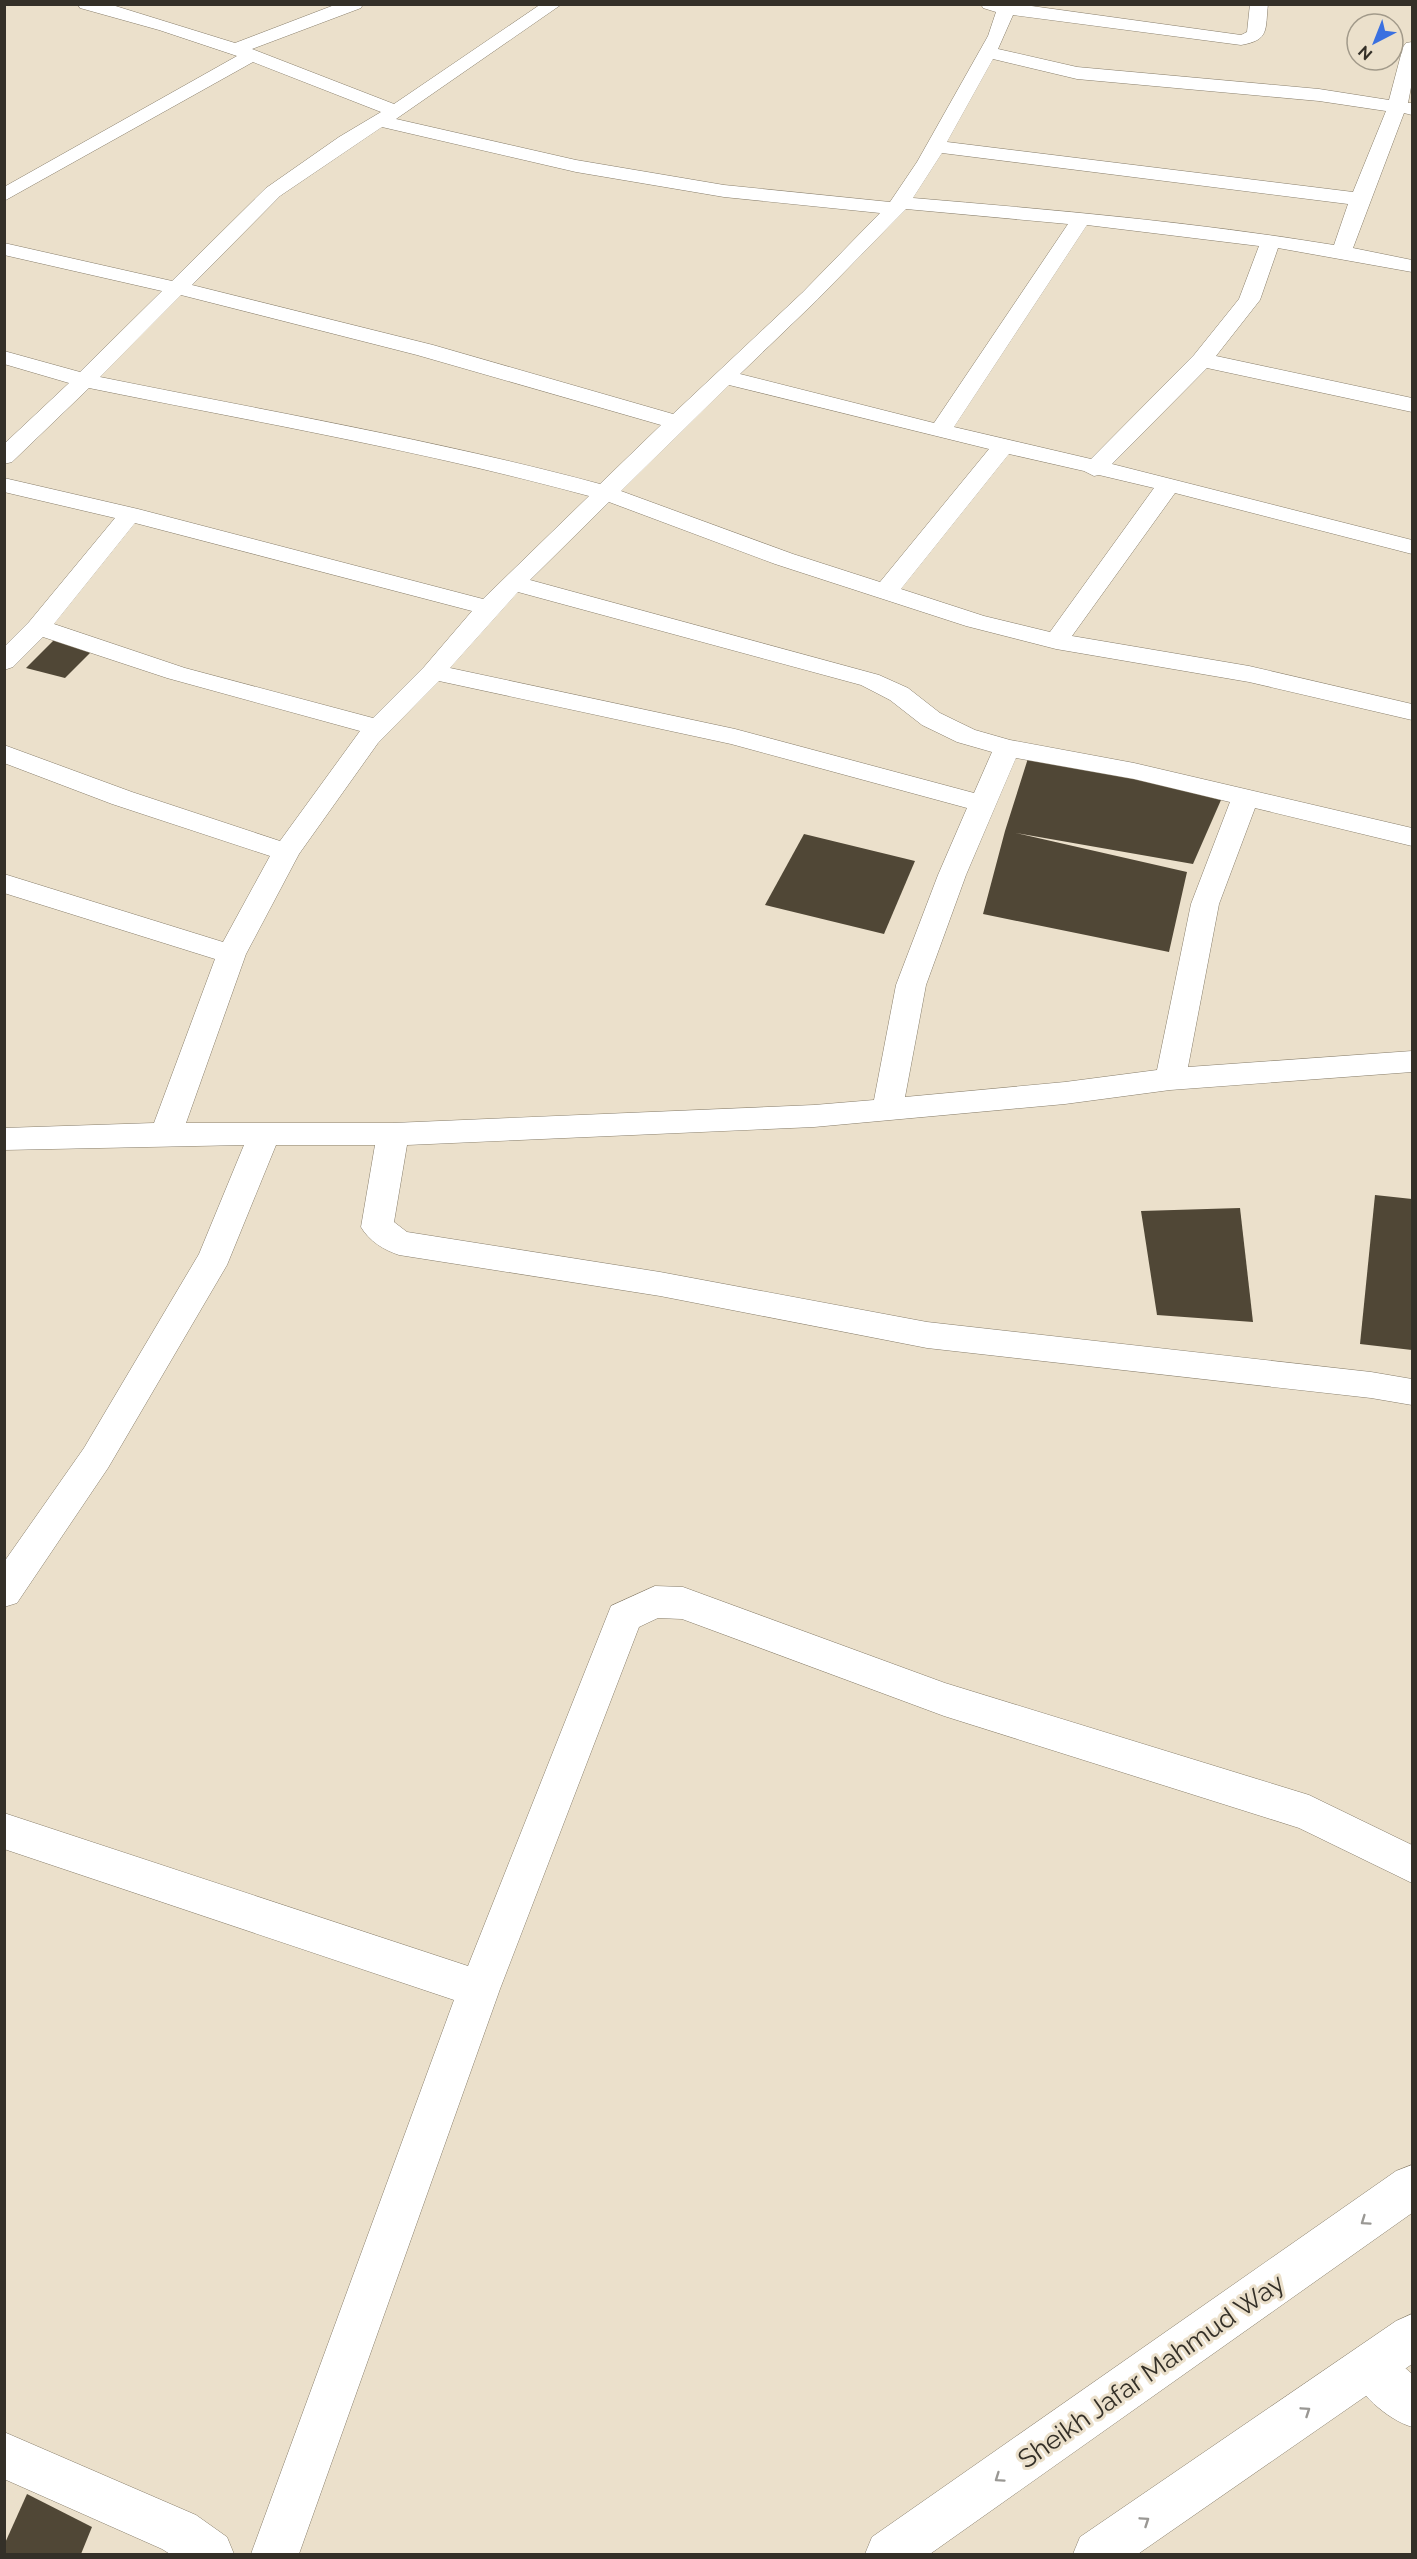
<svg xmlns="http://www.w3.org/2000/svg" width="1417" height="2559" font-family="Raleway,sans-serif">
<rect width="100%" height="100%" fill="#ebe0cb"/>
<g fill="#504736">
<polygon points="55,639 97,646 65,678 26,668"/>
<polygon points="1030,752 1221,800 1193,864 1016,833 1187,872 1169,952 983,914 1005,831"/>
<polygon points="804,834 915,861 884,934 765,905"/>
<polygon points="1375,1195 1412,1199 1412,1350 1360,1344"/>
<polygon points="1240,1208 1253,1322 1157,1315 1141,1211"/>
<polygon points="27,2494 92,2527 81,2554 5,2554 5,2543"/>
</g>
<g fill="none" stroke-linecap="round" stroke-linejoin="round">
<defs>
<g id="minor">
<path d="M78,4H109L235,43L337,4H363L361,8L252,49L394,104L541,4H562L396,119L576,160L724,185L890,202L917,162L988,36L996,12L983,8L981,4H1017L1241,35L1247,32L1250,4H1268C1265,30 1270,40 1241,45L1013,15L998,49L1077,67L1319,89L1389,100L1403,47L1406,43L1412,42V82L1408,103H1412V115L1404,113L1353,248L1412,260V272L1278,248L1260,300L1216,356L1412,398V412L1207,368L1112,464L1412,540V554L1175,493L1072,636L1249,666L1412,704V720L1249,682L1056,649L966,626L775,564L609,502L530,580L879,675L908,688L940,713L975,730L1010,740L1134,763L1412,828V846L1255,808L1219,904L1188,1067L1412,1051V1072L1170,1090L1065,1104L814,1127L407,1145L394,1222L407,1232L660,1272L927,1322L1371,1372L1412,1379V1405L1371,1398L927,1348L660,1296L399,1255C384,1250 369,1241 361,1227L375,1145H276L227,1265L108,1468L17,1603L4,1607V1562L84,1448L199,1254L244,1145L4,1150V1128L154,1123L215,959L4,893V874L223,942L270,856L112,804L4,763V745L132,792L280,841L360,731L167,678L43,637L13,667L4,670V647L29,622L115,518L4,492V478L138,509L483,599L589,496C424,451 256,422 89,388L12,462L4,464V444L69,383L4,364V351L80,372L162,291L4,255V243L172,281L266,188L339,137L381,112L253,62L4,201V187L237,56L159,30L80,8ZM993,59L1077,79L1319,101L1386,111L1353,192L947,142ZM382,127L576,172L724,197L880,213L803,292L673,414L433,345L192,285L280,196ZM942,153L1348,204L1334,245C1195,222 1054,210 913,198ZM906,209L1068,224L934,423L740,374L817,300ZM1087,225L1259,246L1239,299L1194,355L1091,459L954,427ZM181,295L417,355L661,425L600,484C436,440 267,411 100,377ZM729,385L989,449L880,582L793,554L621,491ZM1009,454L1084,471L1094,476L1099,475L1154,488L1050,632L984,616L901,589ZM135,523L472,611L424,667L373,718L185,668L54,624ZM518,592L861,685L890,700L922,725L957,742L992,752L974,793L735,729L450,668ZM439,681L731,744L967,808L938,875L896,985L874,1100L814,1105L393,1123H186L246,954L299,854L378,743ZM1016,758L1134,779L1230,802L1191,904L1157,1070L1065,1082L905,1097L926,985L966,875Z"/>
<polygon points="655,1586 683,1587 945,1683 1309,1795 1412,1845 1412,1883 1299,1828 944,1716 682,1619 658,1618 639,1627 500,1989 299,2554 251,2554 454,2000 4,1849 4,1813 468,1966 611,1606"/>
<path d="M1370,2344L1386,2351L1412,2374V2427C1386,2419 1357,2392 1347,2367L1354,2351Z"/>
<polygon points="4,2432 196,2515 227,2537 234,2554 170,2554 162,2549 4,2479"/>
</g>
<g id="primary">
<polygon points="1412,2165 1412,2213 930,2554 865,2554 872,2537 1396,2171"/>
<polygon points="1412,2314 1412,2364 1138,2554 1073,2554 1080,2537 1396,2321"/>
</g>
</defs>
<use href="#minor" stroke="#887e6b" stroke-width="1"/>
<use href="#primary" stroke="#887e6b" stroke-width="1"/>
<use href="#minor" fill="#fff" fill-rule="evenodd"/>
<use href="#primary" fill="#fff" fill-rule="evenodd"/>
</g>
<defs><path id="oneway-chevron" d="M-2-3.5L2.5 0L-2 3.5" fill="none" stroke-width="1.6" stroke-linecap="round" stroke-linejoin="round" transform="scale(1.5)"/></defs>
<g stroke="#9a9894">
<use href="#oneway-chevron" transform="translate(1365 2221) rotate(145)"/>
<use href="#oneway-chevron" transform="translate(1306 2411) rotate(-34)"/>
<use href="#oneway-chevron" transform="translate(999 2478) rotate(145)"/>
<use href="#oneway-chevron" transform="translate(1145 2521) rotate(-34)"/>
</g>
<g text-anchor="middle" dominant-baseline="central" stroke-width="6" stroke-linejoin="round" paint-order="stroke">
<g font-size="26" fill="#343028" stroke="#ebe0cb">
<text transform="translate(1151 2371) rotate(-35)">Sheikh Jafar Mahmud Way</text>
</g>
</g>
<rect width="1417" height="2559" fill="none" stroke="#343028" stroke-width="12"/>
<g transform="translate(1375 42) rotate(222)"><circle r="28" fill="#ebe0cb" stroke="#a29a8a" stroke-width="1.5"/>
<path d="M0-4.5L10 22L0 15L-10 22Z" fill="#3a70e0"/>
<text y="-9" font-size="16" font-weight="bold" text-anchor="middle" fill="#343028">N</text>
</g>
</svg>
